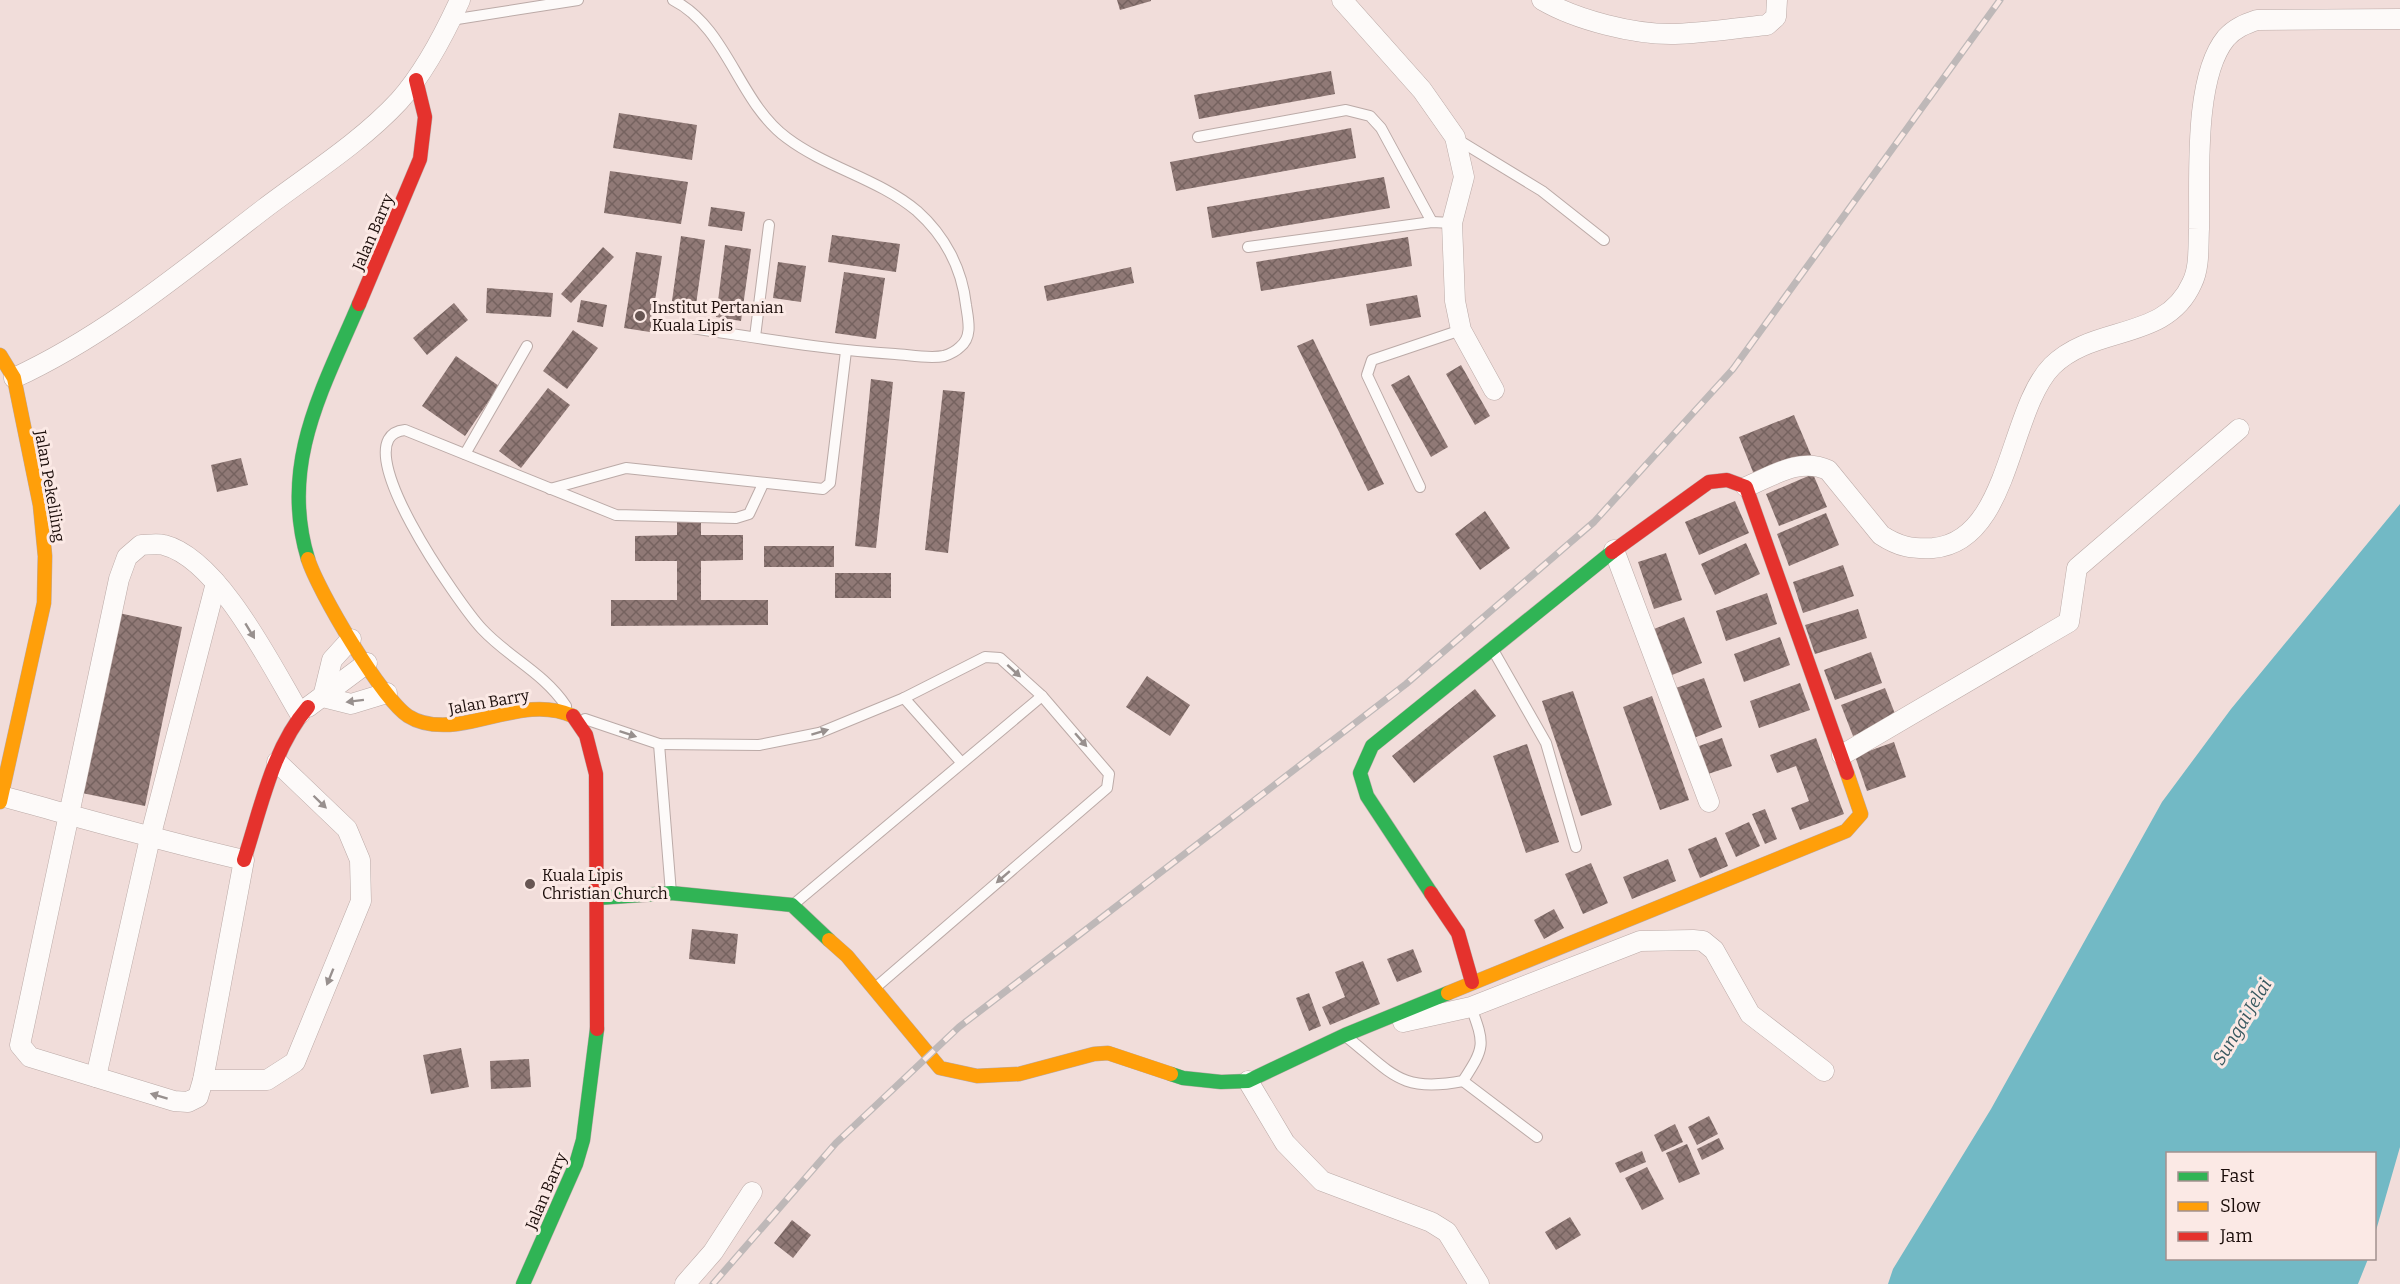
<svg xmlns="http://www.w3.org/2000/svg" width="2400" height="1284" font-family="Bitter,serif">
<defs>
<pattern id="building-cross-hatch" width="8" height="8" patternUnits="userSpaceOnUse" patternTransform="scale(1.5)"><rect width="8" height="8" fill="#907976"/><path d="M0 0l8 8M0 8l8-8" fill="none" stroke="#75625f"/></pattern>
</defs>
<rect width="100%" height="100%" fill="#f1ddda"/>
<polygon fill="#72b9c5" points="2400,504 2400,1147 2375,1234 2374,1154 2168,1154 2168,1258 2368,1259 2358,1284 1888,1284 1893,1269 1991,1109 2162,802 2231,709"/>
<g fill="url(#building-cross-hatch)">
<polygon points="1117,0 1151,0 1151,1 1120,10"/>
<polygon points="1331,71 1335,94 1199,119 1194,95"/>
<polygon points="619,113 697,125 692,160 613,148"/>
<polygon points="1351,128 1356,158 1176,191 1170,162"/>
<polygon points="610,171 688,182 681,224 604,213"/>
<polygon points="1384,177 1390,208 1212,238 1207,207"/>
<polygon points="711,207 745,212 742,231 708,226"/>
<polygon points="832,235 900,244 896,272 828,262"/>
<polygon points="681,236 705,240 695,312 671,308"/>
<polygon points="1408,237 1412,266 1261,291 1256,262"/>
<polygon points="725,245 751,249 741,321 716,317"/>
<polygon points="603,247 614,257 571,303 561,294"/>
<polygon points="636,252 662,256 650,332 624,328"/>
<polygon points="778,262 806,266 801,302 773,298"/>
<polygon points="1131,267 1134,283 1047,301 1044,286"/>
<polygon points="844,272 885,278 876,339 835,333"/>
<polygon points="487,288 553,293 551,317 486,313"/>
<polygon points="1417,295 1421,317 1370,326 1366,304"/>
<polygon points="581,300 607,305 603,327 577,322"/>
<polygon points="454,303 468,320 427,355 413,338"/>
<polygon points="573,330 598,348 567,389 543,371"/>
<polygon points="1313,339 1384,484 1368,491 1297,346"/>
<polygon points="456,356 499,386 465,436 422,406"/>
<polygon points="1461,365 1490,416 1475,425 1446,374"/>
<polygon points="1409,375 1448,447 1431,457 1391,385"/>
<polygon points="871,379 893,382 876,548 855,546"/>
<polygon points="548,388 570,405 521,468 499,451"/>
<polygon points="943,390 965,392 948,553 925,550"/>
<polygon points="1794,415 1811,455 1755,477 1739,437"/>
<polygon points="241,458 248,485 217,492 211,465"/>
<polygon points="1813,474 1827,507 1779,526 1766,494"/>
<polygon points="1735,501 1749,533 1699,555 1685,522"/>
<polygon points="1485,511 1510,548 1480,570 1455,534"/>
<polygon points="1826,513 1839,545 1789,566 1777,534"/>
<polygon points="677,521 701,521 701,535 743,535 743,560 701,561 701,600 768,600 768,625 611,626 611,600 677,600 677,561 635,561 635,536 677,535"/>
<polygon points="1746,543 1760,574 1715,595 1701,564"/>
<rect x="764" y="546" width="70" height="21"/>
<polygon points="1666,553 1682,600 1654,609 1638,562"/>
<polygon points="1843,565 1854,596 1803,613 1793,582"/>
<rect x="835" y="573" width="56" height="25"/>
<polygon points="1767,593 1777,624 1726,641 1716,611"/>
<polygon points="1858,609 1867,638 1815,654 1805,625"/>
<polygon points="119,613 182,627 145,806 82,793"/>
<polygon points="1684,617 1702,663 1672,675 1654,629"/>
<polygon points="1780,637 1790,665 1744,682 1734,654"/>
<polygon points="1871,652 1882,683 1835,700 1824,670"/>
<polygon points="1147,676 1190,705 1170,736 1126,707"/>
<polygon points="1704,678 1722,727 1691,739 1673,689"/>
<polygon points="1800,683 1810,710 1759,728 1750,701"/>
<polygon points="1885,688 1897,719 1853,736 1841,705"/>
<polygon points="1475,689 1496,716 1414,783 1392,756"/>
<polygon points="1573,691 1612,805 1581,816 1542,701"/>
<polygon points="1652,696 1689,800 1660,810 1623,707"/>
<polygon points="1722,738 1732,766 1708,774 1699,746"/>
<polygon points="1816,738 1844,814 1800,830 1791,808 1809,801 1796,766 1777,773 1770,755"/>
<polygon points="1894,742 1906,777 1867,791 1855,756"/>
<polygon points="1527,744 1559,842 1526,853 1493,756"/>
<polygon points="1765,809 1777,839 1765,844 1752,814"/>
<polygon points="1749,822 1760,846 1736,857 1725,833"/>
<polygon points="1716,837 1728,866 1700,878 1688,849"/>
<polygon points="1668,859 1676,881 1632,899 1623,877"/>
<polygon points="1591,863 1608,903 1583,914 1565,874"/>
<polygon points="1554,909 1564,928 1544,939 1534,920"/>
<polygon points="692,929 738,934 735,964 689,959"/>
<polygon points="1413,949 1422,972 1397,982 1387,959"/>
<polygon points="1363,961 1380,1004 1330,1025 1322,1007 1345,997 1335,972"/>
<polygon points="1309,993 1321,1026 1309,1031 1296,998"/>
<polygon points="461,1048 469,1087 431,1094 423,1055"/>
<polygon points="529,1059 531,1087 491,1089 490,1061"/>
<polygon points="1709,1116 1718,1134 1697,1145 1688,1127"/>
<polygon points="1675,1124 1683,1142 1662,1152 1654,1135"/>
<polygon points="1719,1138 1724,1149 1702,1160 1697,1149"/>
<polygon points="1687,1144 1700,1174 1679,1183 1666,1153"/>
<polygon points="1642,1151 1646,1162 1620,1173 1615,1163"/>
<polygon points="1647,1167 1664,1199 1642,1210 1625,1178"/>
<polygon points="1570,1217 1581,1235 1556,1250 1545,1232"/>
<polygon points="792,1220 811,1235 793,1258 774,1243"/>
</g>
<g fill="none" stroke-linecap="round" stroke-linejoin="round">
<defs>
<g id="lane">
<path d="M673,0C728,28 738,102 787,138C827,168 879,179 917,211C945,236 962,269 966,305C968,319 973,337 960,347C956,351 950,354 944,356C929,359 910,355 895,354C827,350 760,338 692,328"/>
<polyline points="451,20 578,0"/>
<polyline points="1198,137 1346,110 1370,116 1381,128 1432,222"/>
<polyline points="1455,138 1542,191 1604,240"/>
<polyline points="1248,247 1432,222 1452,223"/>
<polyline points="755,337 769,225"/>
<polyline points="465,454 527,346"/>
<polyline points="1420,487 1367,375 1372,360 1461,330"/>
<polyline points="550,489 626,468 823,489 830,483 846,351"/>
<polyline points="1493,650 1546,743 1576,847"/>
<polyline points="904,698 961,762"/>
<path d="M566,706C543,672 509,658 482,629C462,608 339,436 405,430L616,515L736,518L749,514L763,484"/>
<polyline points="585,719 659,744 759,745 819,733 904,698 985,657 1000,658 1042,696 1109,774 1107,788 875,988"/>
<polyline points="659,744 671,893"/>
<polyline points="794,904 1042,696"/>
<path d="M1348,1038C1393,1074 1401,1093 1463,1081C1485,1047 1485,1045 1471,1007"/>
<polyline points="1463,1081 1537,1137"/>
</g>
<g id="street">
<polyline points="1342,0 1422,90 1455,137 1464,177 1452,223 1455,301 1461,330 1494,390"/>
<path d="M1542,0C1576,20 1635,35 1675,34C1705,33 1736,28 1767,25L1776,17L1777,0"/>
<path d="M14,378C107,335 184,270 265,208C310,174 361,142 399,101C425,72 444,35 460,0"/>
<path d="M1746,487C1772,476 1800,457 1828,470L1881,535C1899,547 1912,549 1933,548C2010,542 2008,411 2052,366C2094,324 2166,342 2192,283C2200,267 2198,246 2199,229C2200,179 2193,78 2226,38C2235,28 2245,24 2257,20L2400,19"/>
<polyline points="1614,550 1709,802"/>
<polyline points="323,697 332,660 351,639"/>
<polyline points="323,697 351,704 387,693"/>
<polyline points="308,707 367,663"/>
<polyline points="1842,755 2069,622 2077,568 2239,429"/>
<path d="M1,796C82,818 162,841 244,860L203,1080L198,1097L188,1102L174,1101L30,1057L20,1045L119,579L127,557L141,545C147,545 157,543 164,545C219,559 272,667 300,714"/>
<polyline points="1403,1022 1471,1007 1640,941 1693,940 1703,941 1714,950 1750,1014 1824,1071"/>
<polyline points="96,1077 150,838 216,583"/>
<polyline points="203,1080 267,1080 295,1062 361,901 360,860 347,829 277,762"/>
<polyline points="1248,1081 1285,1143 1322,1181 1431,1222 1447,1232 1479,1284"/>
<polyline points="685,1284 713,1252 752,1192"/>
</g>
<g id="fast">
<path d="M308,559C279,464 323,389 359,304"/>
<polyline points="1431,893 1367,796 1360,773 1372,746 1612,552"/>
<polyline points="598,898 671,893 792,905 829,940"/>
<polyline points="1171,1074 1183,1078 1221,1082 1248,1081 1345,1035 1448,993"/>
<polyline points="523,1284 576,1164 583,1140 597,1029"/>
</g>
<g id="slow">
<polyline points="0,355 14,378 40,505 45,556 44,603 0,802"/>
<path d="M308,559C318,591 382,699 408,716C422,725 440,726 457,724C495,719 535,699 573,716"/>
<polyline points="829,940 847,956 940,1068 977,1076 1019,1074 1094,1054 1108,1053 1171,1074"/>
<polyline points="1448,993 1846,831 1861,814 1847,773"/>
</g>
<g id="jam">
<polyline points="359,304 420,159 425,117 416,80"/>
<polyline points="1612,552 1709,482 1727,480 1746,487 1847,773"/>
<polyline points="573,716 586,735 596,774 597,1029"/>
<path d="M244,860C261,808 272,749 308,707"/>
<polyline points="1431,893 1458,933 1472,982"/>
</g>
</defs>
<use href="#lane" stroke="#bbaaa7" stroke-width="12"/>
<use href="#street" stroke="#bbaaa7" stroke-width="21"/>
<use href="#fast" stroke="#bbaaa7" stroke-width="15"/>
<use href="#slow" stroke="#bbaaa7" stroke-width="15"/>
<use href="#jam" stroke="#bbaaa7" stroke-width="15"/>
<use href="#lane" stroke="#fdfaf9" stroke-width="10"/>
<use href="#street" stroke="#fdfaf9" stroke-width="20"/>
<use href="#fast" stroke="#30b455" stroke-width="14"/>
<use href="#slow" stroke="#ff9f0a" stroke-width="14"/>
<use href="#jam" stroke="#e5322d" stroke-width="14"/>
<defs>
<polyline id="rail" points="713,1284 836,1143 959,1027 1406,684 1594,522 1733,369 2000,0"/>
</defs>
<use href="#rail" stroke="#beb8b8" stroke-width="7"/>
<use href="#rail" stroke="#fbe9e5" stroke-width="4.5" stroke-dasharray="14" stroke-linecap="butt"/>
</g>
<defs><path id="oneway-solid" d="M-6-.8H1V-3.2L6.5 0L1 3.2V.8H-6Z" transform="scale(1.5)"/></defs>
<g fill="#98908e">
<use href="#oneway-solid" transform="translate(250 631) rotate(59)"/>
<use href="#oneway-solid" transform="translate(1014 671) rotate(42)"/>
<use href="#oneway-solid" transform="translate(355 701) rotate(173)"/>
<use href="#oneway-solid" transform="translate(820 732) rotate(-17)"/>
<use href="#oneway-solid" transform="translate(628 734) rotate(18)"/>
<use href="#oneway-solid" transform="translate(1081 740) rotate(49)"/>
<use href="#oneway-solid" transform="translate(320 802) rotate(44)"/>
<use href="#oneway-solid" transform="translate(1003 877) rotate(139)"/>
<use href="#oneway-solid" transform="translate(330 977) rotate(112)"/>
<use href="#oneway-solid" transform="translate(159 1096) rotate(-163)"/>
</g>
<g fill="#675653" stroke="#fbe9e5" stroke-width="2">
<circle cx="640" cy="316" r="6"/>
<circle cx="530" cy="884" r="6"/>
</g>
<g text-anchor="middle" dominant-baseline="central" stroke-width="6" stroke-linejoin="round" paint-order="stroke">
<g font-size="16" fill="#1c0e0b" stroke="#fbe9e5">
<text transform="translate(373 232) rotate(-67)">Jalan Barry</text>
<text transform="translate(50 486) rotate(80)">Jalan Pekeliling</text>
<text transform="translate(489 702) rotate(-10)">Jalan Barry</text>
<text transform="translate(546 1191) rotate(-67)">Jalan Barry</text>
</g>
<g font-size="16" fill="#1c0e0b" stroke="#fbe9e5" text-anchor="start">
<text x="652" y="307">Institut Pertanian<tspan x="652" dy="18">Kuala Lipis</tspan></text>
<text x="542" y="875">Kuala Lipis<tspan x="542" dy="18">Christian Church</tspan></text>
</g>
<g font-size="18" font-style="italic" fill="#385960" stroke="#fbe9e5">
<text transform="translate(2242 1022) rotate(-59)">Sungai Jelai</text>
</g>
</g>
<rect x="2166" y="1152" width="210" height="108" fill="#fbe9e5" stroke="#a2918e" stroke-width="1.5"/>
<rect x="2178" y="1172" width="30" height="9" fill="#30b455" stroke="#a2918e" stroke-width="1.5"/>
<text x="2220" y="1182" font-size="18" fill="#1c0e0b">Fast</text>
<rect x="2178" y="1202" width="30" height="9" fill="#ff9f0a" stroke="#a2918e" stroke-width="1.5"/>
<text x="2220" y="1212" font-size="18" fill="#1c0e0b">Slow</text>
<rect x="2178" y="1232" width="30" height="9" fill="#e5322d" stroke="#a2918e" stroke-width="1.5"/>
<text x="2220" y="1242" font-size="18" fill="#1c0e0b">Jam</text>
</svg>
